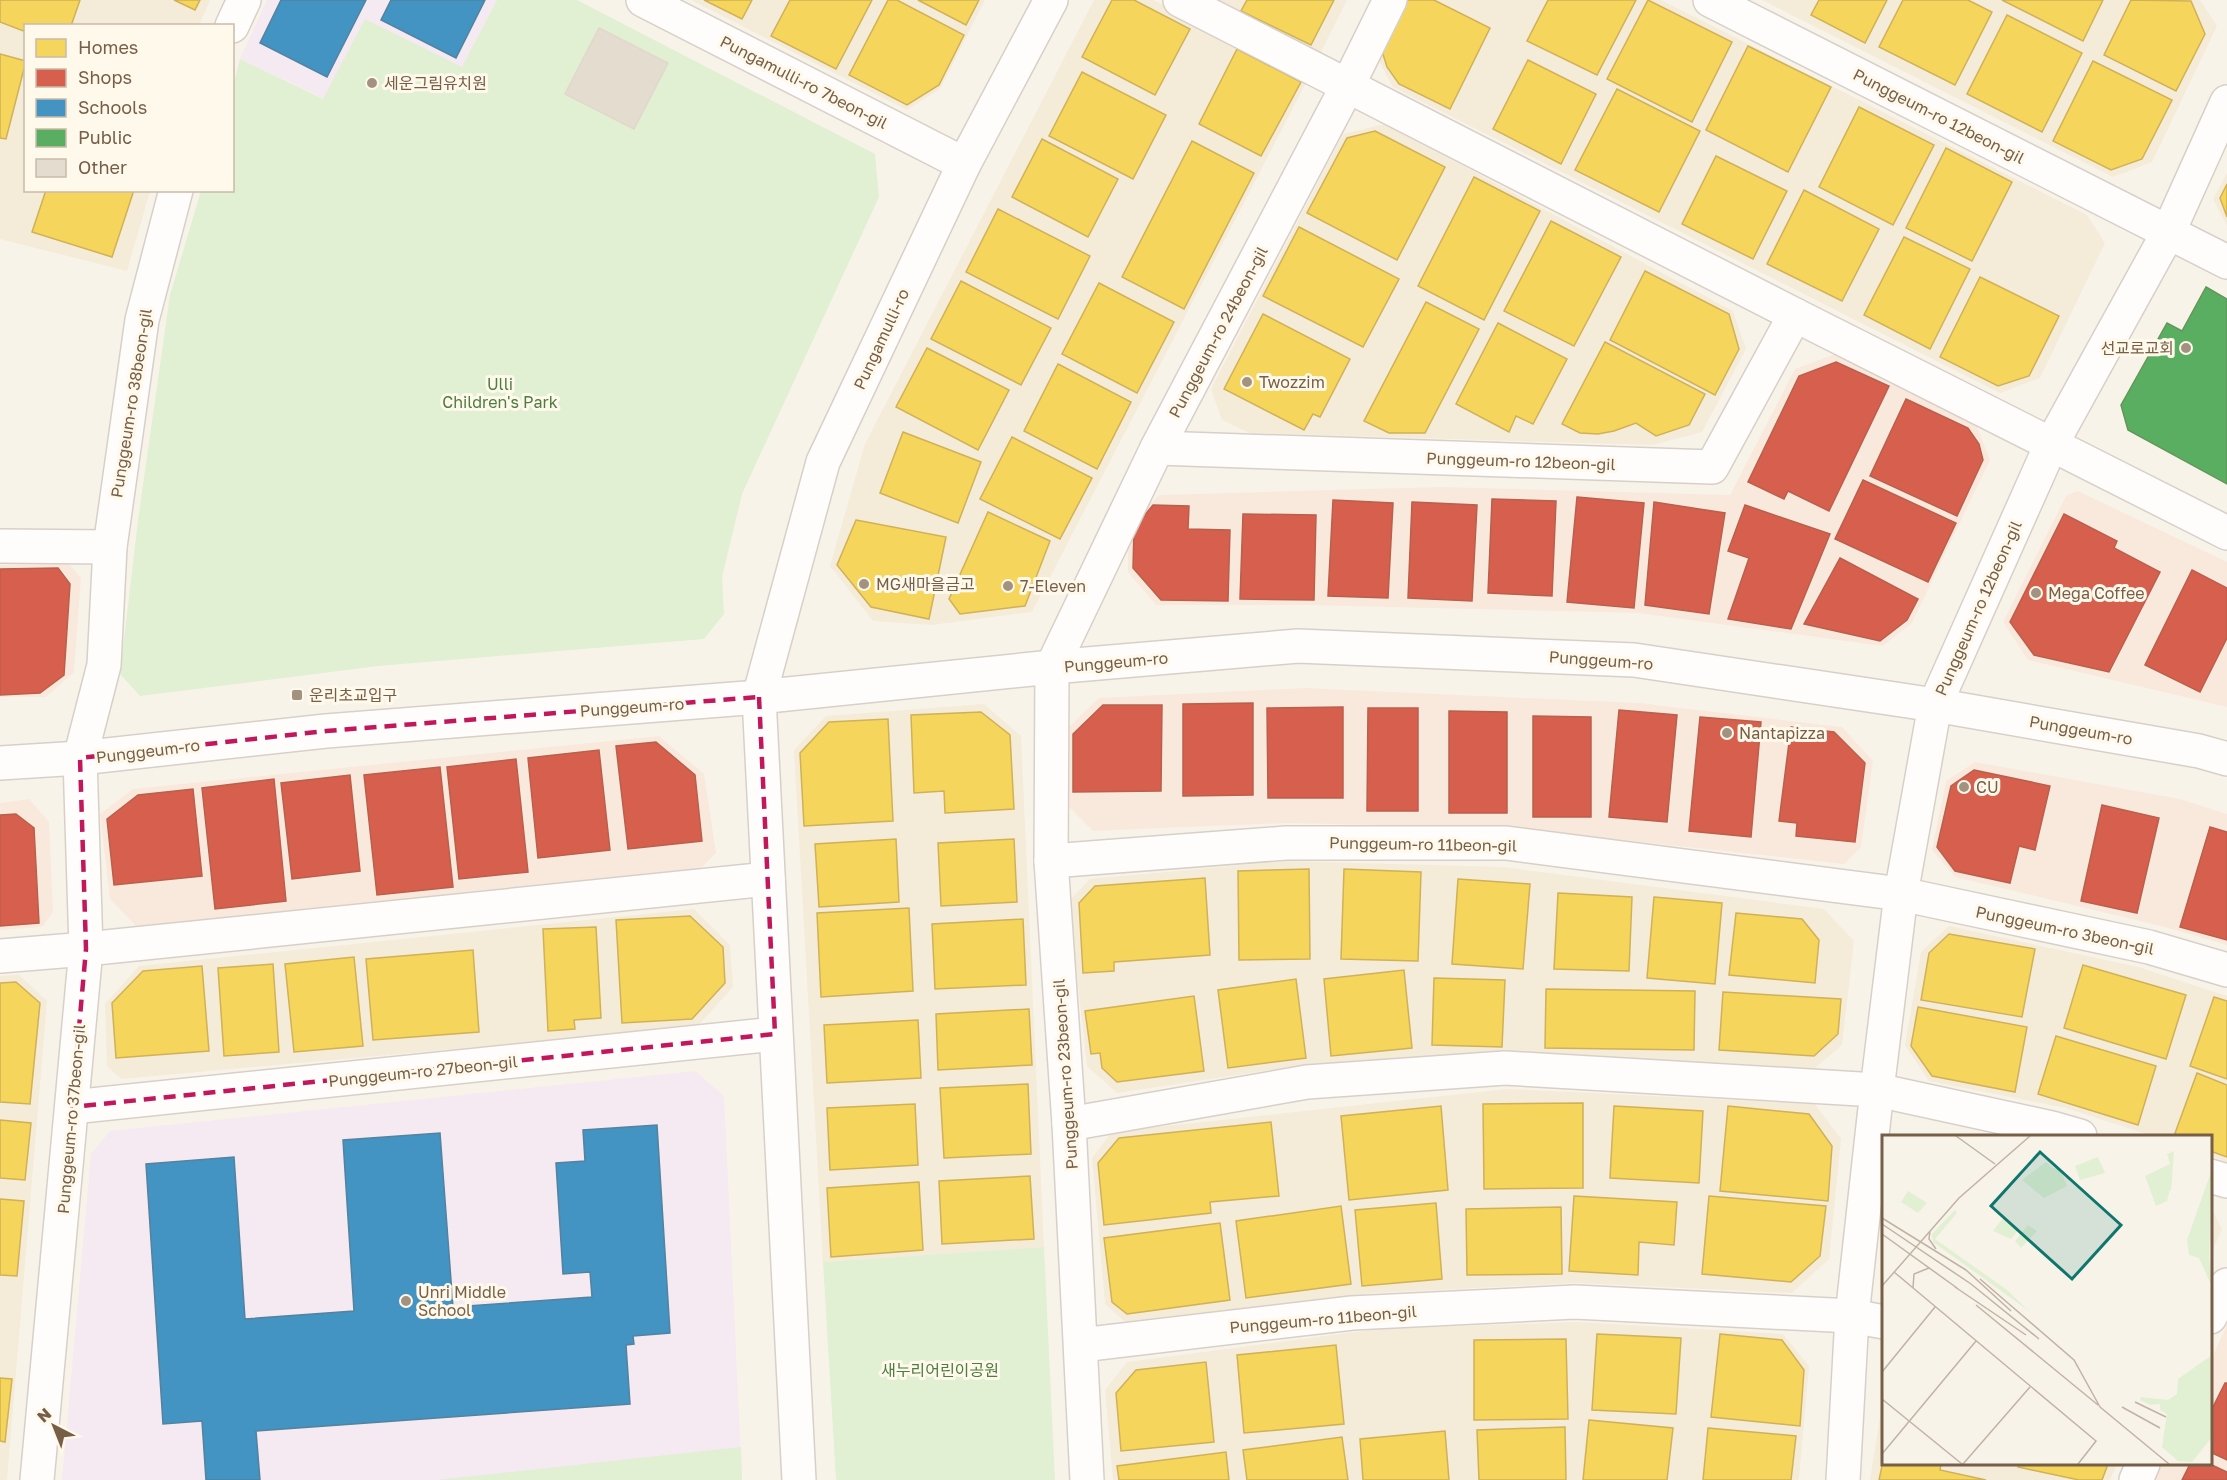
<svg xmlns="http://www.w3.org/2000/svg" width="2227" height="1480" font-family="'Golos Text','Noto Sans KR',sans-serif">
<rect width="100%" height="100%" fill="#f8f3e9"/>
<g fill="#f4ebd9">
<polygon points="0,0 210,0 199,25 26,26 26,190 150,191 127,271 0,239"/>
<polygon points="691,0 985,0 940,89 907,110"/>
<polygon points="1094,0 1153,0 1308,79 1032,612 931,625 873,621 830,566 865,444"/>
<polygon points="1208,0 1347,0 1319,56"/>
<polygon points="1400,0 1661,0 2087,215 2105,243 2040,378 2000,393 1393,87 1373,50"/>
<polygon points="1762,0 2200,0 2217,26 2152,162 2113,177"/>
<polygon points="1385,124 1733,311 1746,349 1702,432 1653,445 1250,433 1222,420 1211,389 1343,134"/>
<polygon points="2227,173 2227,226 2213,199"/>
<polygon points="984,704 1021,736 1044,1247 823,1262 794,750 826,716"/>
<polygon points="1286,861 1503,867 1824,909 1854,941 1842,1045 1815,1068 1512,1053 1311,1064 1117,1093 1087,1066 1069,901 1090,879"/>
<polygon points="694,909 730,945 733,987 697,1027 121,1079 107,1066 105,1004 139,966"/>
<polygon points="1949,926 2138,967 2227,996 2227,1162 2211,1156 2210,1136 2152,1136 2066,1108 1929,1081 1905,1045 1921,952"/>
<polygon points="19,975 47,1001 7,1480 0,1480 0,976"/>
<polygon points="1507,1089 1815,1104 1841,1139 1829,1259 1792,1293 1577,1283 1374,1293 1125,1322 1105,1304 1092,1158 1112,1132"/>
<polygon points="2211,1208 2222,1229 2211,1254"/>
<polygon points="1578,1322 1783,1334 1809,1366 1799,1480 1113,1480 1105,1390 1127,1362 1378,1329"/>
<polygon points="1883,1398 1884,1464 2117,1464 2110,1480 1870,1480"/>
</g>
<g fill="#f9e9dc">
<polygon points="1835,354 1976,424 1990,460 1912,623 1883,646 1638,613 1305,605 1156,605 1128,572 1128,527 1159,495 1442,487 1730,495 1795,369"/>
<polygon points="2078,491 2227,562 2227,707 2028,660 2003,622 2066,496"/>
<polygon points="69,564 81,578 74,672 46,697 0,697 0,565"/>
<polygon points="1305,688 1639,703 1842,727 1873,761 1861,847 1844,864 1511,828 1287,823 1093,831 1069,807 1067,729 1099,698"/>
<polygon points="659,736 704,774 716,853 701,868 136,926 110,899 100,814 133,789"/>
<polygon points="1975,762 2180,799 2227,814 2227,945 2161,926 1955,877 1932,850 1946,781"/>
<polygon points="29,799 49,822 53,912 42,927 0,930 0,803"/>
<polygon points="2227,1325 2227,1480 2153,1480 2161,1464 2210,1464 2211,1360"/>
</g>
<g fill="#f5e9f2">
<polygon points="267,0 497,0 422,145 240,59"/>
<polygon points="695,1071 724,1096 742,1480 62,1480 91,1154 110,1131"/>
</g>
<g fill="#e1efd3">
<polygon points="497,0 577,0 875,154 879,197 742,494 722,577 724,614 704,639 378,666 140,696 120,674 138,520 170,295 201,191 232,190 233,86 240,59 323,99 365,19 462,67"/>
<polygon points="1044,1247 1055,1480 836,1480 823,1262"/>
<polygon points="741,1447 742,1480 437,1480"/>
</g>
<g fill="#f6d55c" stroke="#d0b156" stroke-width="1.5">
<polygon points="0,0 80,0 71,26 26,26 26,32 0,22"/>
<polygon points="174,0 200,0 195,10"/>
<polygon points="704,0 752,0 742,19"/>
<polygon points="790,0 872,0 836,69 771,36"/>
<polygon points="888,0 897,0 964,35 939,85 907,105 849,75"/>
<polygon points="918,0 979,0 966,25"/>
<polygon points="1112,0 1134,0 1190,29 1155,95 1082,57"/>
<polygon points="1247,0 1334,0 1311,45 1241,11"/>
<polygon points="1405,0 1434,0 1490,28 1450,109 1399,84 1387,67 1381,48"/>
<polygon points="1548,0 1636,0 1597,75 1527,41"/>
<polygon points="1648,0 1732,42 1692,122 1607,79"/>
<polygon points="1819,0 1887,0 1865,43 1811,15"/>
<polygon points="1903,0 1968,0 1992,12 1955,85 1879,47"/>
<polygon points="2002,0 2103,0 2083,41"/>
<polygon points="2131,0 2191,1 2205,34 2176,91 2104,55"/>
<polygon points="2007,15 2082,53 2042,132 1967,94"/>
<polygon points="1748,46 1831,87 1788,172 1706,130"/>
<polygon points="1237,49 1301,82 1261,156 1199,124"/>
<polygon points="0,54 26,61 6,139 0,138"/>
<polygon points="1528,60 1596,94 1561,164 1493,129"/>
<polygon points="2093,61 2172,100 2142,159 2111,170 2053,141"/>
<polygon points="1082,72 1166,115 1133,179 1049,136"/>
<polygon points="1617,89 1700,131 1659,212 1575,170"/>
<polygon points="1859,107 1934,145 1893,225 1819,187"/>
<polygon points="1375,131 1445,167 1397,260 1307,213 1347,138"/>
<polygon points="1042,139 1118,179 1088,237 1012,197"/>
<polygon points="1192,141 1254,173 1184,309 1122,277"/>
<polygon points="1946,148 2012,182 1972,261 1906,228"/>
<polygon points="1716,156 1787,191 1753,259 1682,224"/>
<polygon points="1474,177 1540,211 1484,320 1418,286"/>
<polygon points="2227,184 2227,217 2220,198"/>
<polygon points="46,190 134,190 112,257 32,232"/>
<polygon points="1804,190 1879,229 1842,301 1767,264"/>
<polygon points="998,209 1090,256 1058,319 966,272"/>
<polygon points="1551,221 1621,257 1574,346 1504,311"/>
<polygon points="1299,227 1399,279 1363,347 1263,296"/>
<polygon points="1904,237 1970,269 1930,349 1864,315"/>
<polygon points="1645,271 1729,314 1739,349 1715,395 1610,340"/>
<polygon points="1980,277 2059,316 2029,376 1998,386 1940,357"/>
<polygon points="961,281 1051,328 1021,385 931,339"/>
<polygon points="1099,283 1174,322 1137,393 1062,354"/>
<polygon points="1426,302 1479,329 1425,433 1389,433 1364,421"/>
<polygon points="1263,314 1350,359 1320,417 1313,414 1304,430 1224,389"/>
<polygon points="1498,323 1567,359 1533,424 1516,416 1509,432 1456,404"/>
<polygon points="1605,342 1705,394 1689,425 1656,436 1636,423 1614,431 1598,434 1580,433 1562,424"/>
<polygon points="927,348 1009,390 978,450 896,407"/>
<polygon points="1058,364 1131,402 1097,469 1024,431"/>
<polygon points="903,432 981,462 958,523 880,493"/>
<polygon points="1012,437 1092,478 1060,539 980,499"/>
<polygon points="988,512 1050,541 1025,606 960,614 949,599"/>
<polygon points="856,520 946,537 929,619 871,607 837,565"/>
<polygon points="981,712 1010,735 1014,809 945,813 944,791 914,793 911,715"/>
<polygon points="888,719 893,821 804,826 800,753 829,722"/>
<polygon points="896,839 899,902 819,907 815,844"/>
<polygon points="1014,839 1017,902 941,906 938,843"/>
<polygon points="1309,869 1310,959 1239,960 1238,871"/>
<polygon points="1344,869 1421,872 1418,961 1341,959"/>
<polygon points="1205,878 1210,955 1114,962 1114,971 1083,973 1079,903 1095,886"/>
<polygon points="1458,879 1530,884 1523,969 1452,964"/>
<polygon points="1558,893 1632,897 1629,971 1554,969"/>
<polygon points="1654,897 1722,903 1715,984 1647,978"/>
<polygon points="909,908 913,991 821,997 817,913"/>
<polygon points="1736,913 1802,919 1819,940 1815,983 1729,975"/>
<polygon points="690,916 723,947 725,983 692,1019 622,1023 616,920"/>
<polygon points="1023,919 1026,985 935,989 932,924"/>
<polygon points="596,927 601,1018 574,1020 575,1029 548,1031 543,929"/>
<polygon points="1949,934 2035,949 2022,1017 1921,1000 1929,953"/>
<polygon points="473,950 479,1032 373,1040 366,959"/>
<polygon points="354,957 363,1046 294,1052 285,964"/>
<polygon points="273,964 279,1052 224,1056 218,968"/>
<polygon points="2083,965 2186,995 2166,1059 2064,1028"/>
<polygon points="202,966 209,1051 116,1058 112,1003 143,971"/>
<polygon points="1404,970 1412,1048 1331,1056 1324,979"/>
<polygon points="1434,978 1505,980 1502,1047 1432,1045"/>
<polygon points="1296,979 1306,1058 1228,1068 1218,990"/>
<polygon points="16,982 40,1003 30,1104 0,1102 0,983"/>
<polygon points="1546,989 1695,991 1694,1050 1545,1048"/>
<polygon points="1723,992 1841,999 1838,1034 1814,1056 1719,1050"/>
<polygon points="1194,996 1204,1071 1117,1082 1102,1068 1100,1053 1091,1054 1085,1011"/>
<polygon points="2214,997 2227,1001 2227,1079 2190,1066"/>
<polygon points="1918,1007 2027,1027 2015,1092 1932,1076 1911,1046"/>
<polygon points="1029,1009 1032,1065 938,1070 936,1014"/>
<polygon points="918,1020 921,1078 827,1083 824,1025"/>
<polygon points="2056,1036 2156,1066 2138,1125 2038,1094"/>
<polygon points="2197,1073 2227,1085 2227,1157 2210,1151 2210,1136 2174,1136"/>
<polygon points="1028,1084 1031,1154 944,1158 940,1088"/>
<polygon points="1583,1103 1583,1188 1484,1189 1483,1104"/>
<polygon points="915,1104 918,1165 830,1170 827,1108"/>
<polygon points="1441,1106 1448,1190 1349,1200 1341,1116"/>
<polygon points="1614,1106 1703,1111 1699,1183 1610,1178"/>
<polygon points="1728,1106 1809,1114 1832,1146 1828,1201 1720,1191"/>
<polygon points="0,1120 31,1123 25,1180 0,1178"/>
<polygon points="1271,1122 1279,1196 1210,1202 1211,1213 1104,1225 1098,1163 1119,1138"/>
<polygon points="1030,1176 1034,1239 942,1244 939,1181"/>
<polygon points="919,1182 923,1250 831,1257 827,1188"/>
<polygon points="1574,1196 1677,1202 1674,1245 1639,1242 1638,1275 1569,1271"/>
<polygon points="1709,1196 1826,1206 1820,1256 1791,1282 1702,1274"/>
<polygon points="0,1199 24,1201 17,1276 0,1275"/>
<polygon points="1436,1203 1442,1279 1362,1286 1355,1210"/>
<polygon points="1341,1206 1351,1284 1246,1298 1236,1221"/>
<polygon points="1561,1207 1562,1274 1467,1275 1466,1209"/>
<polygon points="1220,1223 1230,1300 1127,1314 1112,1302 1104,1238"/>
<polygon points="1597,1334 1681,1338 1676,1414 1592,1410"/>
<polygon points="1720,1334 1782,1340 1804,1370 1800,1426 1711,1417"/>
<polygon points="1566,1339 1568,1419 1474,1420 1474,1340"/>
<polygon points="1336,1345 1344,1424 1244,1433 1237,1355"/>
<polygon points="1206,1362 1214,1442 1121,1451 1116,1393 1136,1370"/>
<polygon points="0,1378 12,1379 5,1442 0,1441"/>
<polygon points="1589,1420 1673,1428 1667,1480 1583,1480"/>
<polygon points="1565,1427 1566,1480 1479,1480 1477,1430"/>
<polygon points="1708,1428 1796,1436 1791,1480 1703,1480"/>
<polygon points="1445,1431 1449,1480 1363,1480 1360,1439"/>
<polygon points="1342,1437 1348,1480 1247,1480 1243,1450"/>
<polygon points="1226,1452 1229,1480 1119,1480 1117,1466"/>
<polygon points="1884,1457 1884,1464 1941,1464 1940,1470 1986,1480 1879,1480"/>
<polygon points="2019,1464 2108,1464 2102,1480 2079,1480 2018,1467"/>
</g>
<g fill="#d6604d" stroke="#ba5f4b" stroke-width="1.5">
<polygon points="1836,362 1889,386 1829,511 1788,491 1784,499 1748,482 1799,376"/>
<polygon points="1906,399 1968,428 1979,444 1983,460 1957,516 1870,476"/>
<polygon points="1863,480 1956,523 1928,582 1835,539"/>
<polygon points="1577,497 1644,503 1634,608 1567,602"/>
<polygon points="1492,499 1556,501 1552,596 1488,593"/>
<polygon points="1333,500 1393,503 1388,598 1328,596"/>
<polygon points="1412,502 1477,505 1472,601 1408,598"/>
<polygon points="1654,502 1725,513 1709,614 1645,605"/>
<polygon points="1153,505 1189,506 1188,529 1230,530 1228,601 1161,600 1133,568 1134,528"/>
<polygon points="1745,505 1830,534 1791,629 1728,619 1749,558 1728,551"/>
<polygon points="1243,514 1316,515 1314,600 1240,599"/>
<polygon points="2064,514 2117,541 2114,548 2160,572 2109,672 2034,655 2010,622"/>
<polygon points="1840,558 1918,599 1907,620 1880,641 1804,624"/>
<polygon points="58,568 70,584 64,675 40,693 0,695 0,569"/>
<polygon points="2192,570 2227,588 2227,638 2200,692 2145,665"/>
<polygon points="1253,703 1253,795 1183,796 1183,704"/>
<polygon points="1103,705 1162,705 1161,791 1073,792 1073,734"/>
<polygon points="1343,707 1343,798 1268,798 1267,708"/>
<polygon points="1368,708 1418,708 1418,811 1367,811"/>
<polygon points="1619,710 1677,715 1667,822 1609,817"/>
<polygon points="1449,711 1507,712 1507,813 1449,813"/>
<polygon points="1533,716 1591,717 1591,817 1533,817"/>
<polygon points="1700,717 1761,722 1751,837 1689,831"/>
<polygon points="1791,727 1834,732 1865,763 1855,842 1796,836 1797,823 1779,821"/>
<polygon points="656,742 695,775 702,841 628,849 616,746"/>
<polygon points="599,750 610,850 538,858 528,758"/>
<polygon points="516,759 528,872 459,879 447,767"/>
<polygon points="440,767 453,887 377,895 364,775"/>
<polygon points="1974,770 2050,786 2035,850 2019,846 2010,883 1955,871 1937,847 1951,786"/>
<polygon points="350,775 360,871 292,879 281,783"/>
<polygon points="274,779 286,901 215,909 202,788"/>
<polygon points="193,789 202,876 114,885 107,819 138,795"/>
<polygon points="2102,805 2159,818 2137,913 2081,901"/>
<polygon points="16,814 34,828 39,923 0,926 0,815"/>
<polygon points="2210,827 2227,832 2227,940 2180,927"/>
<polygon points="2225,1383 2227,1383 2227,1460 2210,1452 2210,1413"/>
<polygon points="2190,1464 2210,1464 2227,1472 2227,1480 2182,1480"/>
</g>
<g fill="#4393c3" stroke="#53839e" stroke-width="1.5">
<polygon points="281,0 366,0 327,77 260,43"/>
<polygon points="391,0 485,0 456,58 381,20"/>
<polygon points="657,1125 670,1333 633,1336 634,1344 626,1345 630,1404 256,1431 260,1480 206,1480 202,1421 163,1424 146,1164 234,1157 245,1319 354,1311 343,1140 440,1133 453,1307 592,1297 590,1272 563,1274 556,1163 585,1161 583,1130"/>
</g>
<polygon fill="#5aae61" stroke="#639659" stroke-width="1.5" points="2206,287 2227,299 2227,484 2128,430 2121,405 2167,323 2182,331"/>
<polygon fill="#e5dcd0" stroke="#e1d7cb" stroke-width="1.5" points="599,28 668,63 634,129 565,94"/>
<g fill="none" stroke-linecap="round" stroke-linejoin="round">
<defs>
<g id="street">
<polyline points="643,0 964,164"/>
<polyline points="1180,0 1795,315 2227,533"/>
<polyline points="1710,0 2227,262"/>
<polyline points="232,26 244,0"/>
<polyline points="1157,448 1712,467 1795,315"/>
<polyline points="0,546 110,547"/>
<polyline points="0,763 80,758 326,731 759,697 1052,667 1298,646 1634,660 1935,705 2199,751 2227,759"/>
<polyline points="1051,861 1286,843 1506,843 1901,894 2149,947 2227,970"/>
<polyline points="0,956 86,949 768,879"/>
<polyline points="72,1107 775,1034"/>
<polyline points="1069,1124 1307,1082 1505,1068 1877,1090 2052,1128 2080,1136"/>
<polyline points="2210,1176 2227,1181"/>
<polyline points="2210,1317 2227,1285"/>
<polyline points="1081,1345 1352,1313 1575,1302 1852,1316 1884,1322"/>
<polyline points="37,1480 86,949 80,758 104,665 110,547 142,320 176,190"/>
<polyline points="799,1480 759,697 823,462 964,164 1051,0"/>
<polyline points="1087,1480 1069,1124 1051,861 1052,667 1157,448 1348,85 1390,0"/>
<polyline points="1843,1480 1852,1316 1877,1090 1901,894 1935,705 2051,445 2168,233 2227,102"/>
<polyline points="2136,1480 2143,1464"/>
</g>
</defs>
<use href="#street" stroke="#d7d0c8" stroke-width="36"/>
<use href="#street" stroke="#fefdfc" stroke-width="33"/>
</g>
<path fill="none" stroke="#c2185b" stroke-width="4.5" stroke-dasharray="12 8" stroke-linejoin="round" d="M759,697L775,1034L72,1107L86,949L80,758L326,731Z"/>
<g fill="#a49280" stroke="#fff9eb" stroke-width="2">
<circle cx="372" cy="83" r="6"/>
<circle cx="2186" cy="348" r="6"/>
<circle cx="1247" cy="382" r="6"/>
<circle cx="864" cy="584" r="6"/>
<circle cx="1008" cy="586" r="6"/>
<circle cx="2036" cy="593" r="6"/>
<rect x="291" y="689" width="12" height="12" rx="3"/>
<circle cx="1727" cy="733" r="6"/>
<circle cx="1964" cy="787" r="6"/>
<circle cx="406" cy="1301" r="6"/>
</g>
<g text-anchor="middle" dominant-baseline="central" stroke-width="6" stroke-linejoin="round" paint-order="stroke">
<g font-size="16" fill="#775e47" stroke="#fff9eb">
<text transform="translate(804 82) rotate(27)">Pungamulli-ro 7beon-gil</text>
<text transform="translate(1939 116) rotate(27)">Punggeum-ro 12beon-gil</text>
<text transform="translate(1218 332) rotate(-62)">Punggeum-ro 24beon-gil</text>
<text transform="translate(881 339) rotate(-65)">Pungamulli-ro</text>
<text transform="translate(131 403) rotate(-81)">Punggeum-ro 38beon-gil</text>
<text transform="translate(1521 461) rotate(2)">Punggeum-ro 12beon-gil</text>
<text transform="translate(1978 608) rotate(-66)">Punggeum-ro 12beon-gil</text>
<text transform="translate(1601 660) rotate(4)">Punggeum-ro</text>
<text transform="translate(1116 662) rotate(-5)">Punggeum-ro</text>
<text transform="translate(632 707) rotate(-4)">Punggeum-ro</text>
<text transform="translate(2081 730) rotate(10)">Punggeum-ro</text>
<text transform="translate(148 751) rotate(-7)">Punggeum-ro</text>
<text transform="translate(1423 844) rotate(1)">Punggeum-ro 11beon-gil</text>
<text transform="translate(2065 930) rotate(12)">Punggeum-ro 3beon-gil</text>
<text transform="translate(423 1071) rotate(-6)">Punggeum-ro 27beon-gil</text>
<text transform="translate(1065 1074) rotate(-94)">Punggeum-ro 23beon-gil</text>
<text transform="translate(71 1119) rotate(-85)">Punggeum-ro 37beon-gil</text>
<text transform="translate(1323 1319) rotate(-5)">Punggeum-ro 11beon-gil</text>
</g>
<g font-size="16" fill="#775e47" stroke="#fff9eb" text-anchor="start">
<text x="384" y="83">세운그림유치원</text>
<text x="2174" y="348" text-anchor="end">선교로교회</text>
<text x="1259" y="382">Twozzim</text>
<text x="876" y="584">MG새마을금고</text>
<text x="1020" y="586">7-Eleven</text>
<text x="2048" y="593">Mega Coffee</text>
<text x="309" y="695">운리초교입구</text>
<text x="1739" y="733">Nantapizza</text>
<text x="1976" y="787">CU</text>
<text x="418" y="1292">Unri Middle<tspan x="418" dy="18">School</tspan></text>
</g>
<g font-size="16" fill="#4b7e3f" stroke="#fff9eb">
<text x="500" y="384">Ulli<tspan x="500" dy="18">Children's Park</tspan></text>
<text x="940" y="1370">새누리어린이공원</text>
</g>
</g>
<g transform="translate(1882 1135)">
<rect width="330" height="330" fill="#f8f3e9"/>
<path d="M292,16L289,57L288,54L285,66L274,71L263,41L288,29L285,19ZM216,22L223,38L198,45L193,31ZM164,27L172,34L177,32L185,51L162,63L140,45ZM330,34L327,121L330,152L317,123L307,120L305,105ZM26,56L45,68L36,78L19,67ZM73,75L75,78L53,104L125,155L147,176L51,107L50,99ZM122,82L137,94L129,104L111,96ZM146,90L155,96L139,113L133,106ZM330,220V302L310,327L296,326L280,312L285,279L278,275V269L268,270L258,265L259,262L286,265L295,259L296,244Z" fill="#e1efd3"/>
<path fill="none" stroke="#c0b3a3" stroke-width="1.5" d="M74,1L113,29M0,83L84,135M0,89L89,149L157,204M48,96L47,104L54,114M0,99L75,153M84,135L129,176M12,137L214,306L196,329M98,144L192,225L218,272M0,151L77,63L148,1M73,152L144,200M31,153L32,139L47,133M94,170L216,270M0,237L53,172M0,264L80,329M253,267L284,282M218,272L287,329M240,272L278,293M0,319L94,206M81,329L148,252"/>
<path fill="#0f766e" fill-opacity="0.15" stroke="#0f766e" stroke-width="3" d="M158,17L239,90L190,144L109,71Z"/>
<rect width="330" height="330" fill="none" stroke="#775e47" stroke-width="3"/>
</g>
<rect x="24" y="24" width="210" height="168" fill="#fff9eb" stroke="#c9bba9" stroke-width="1.5"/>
<rect x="36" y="39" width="30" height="18" fill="#f6d55c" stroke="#c9bba9" stroke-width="1.5"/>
<text x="78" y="54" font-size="18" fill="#775e47">Homes</text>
<rect x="36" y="69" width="30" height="18" fill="#d6604d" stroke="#c9bba9" stroke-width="1.5"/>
<text x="78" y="84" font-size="18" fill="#775e47">Shops</text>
<rect x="36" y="99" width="30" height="18" fill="#4393c3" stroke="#c9bba9" stroke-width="1.5"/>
<text x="78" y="114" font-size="18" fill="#775e47">Schools</text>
<rect x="36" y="129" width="30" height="18" fill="#5aae61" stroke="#c9bba9" stroke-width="1.5"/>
<text x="78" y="144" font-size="18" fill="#775e47">Public</text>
<rect x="36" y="159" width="30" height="18" fill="#e5dcd0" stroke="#c9bba9" stroke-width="1.5"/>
<text x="78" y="174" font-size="18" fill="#775e47">Other</text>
<g transform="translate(54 1426) rotate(318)" stroke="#fff9eb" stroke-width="4.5" paint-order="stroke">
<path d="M0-4.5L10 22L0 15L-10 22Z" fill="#775e47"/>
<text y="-9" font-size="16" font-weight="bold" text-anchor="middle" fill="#775e47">N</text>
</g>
</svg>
